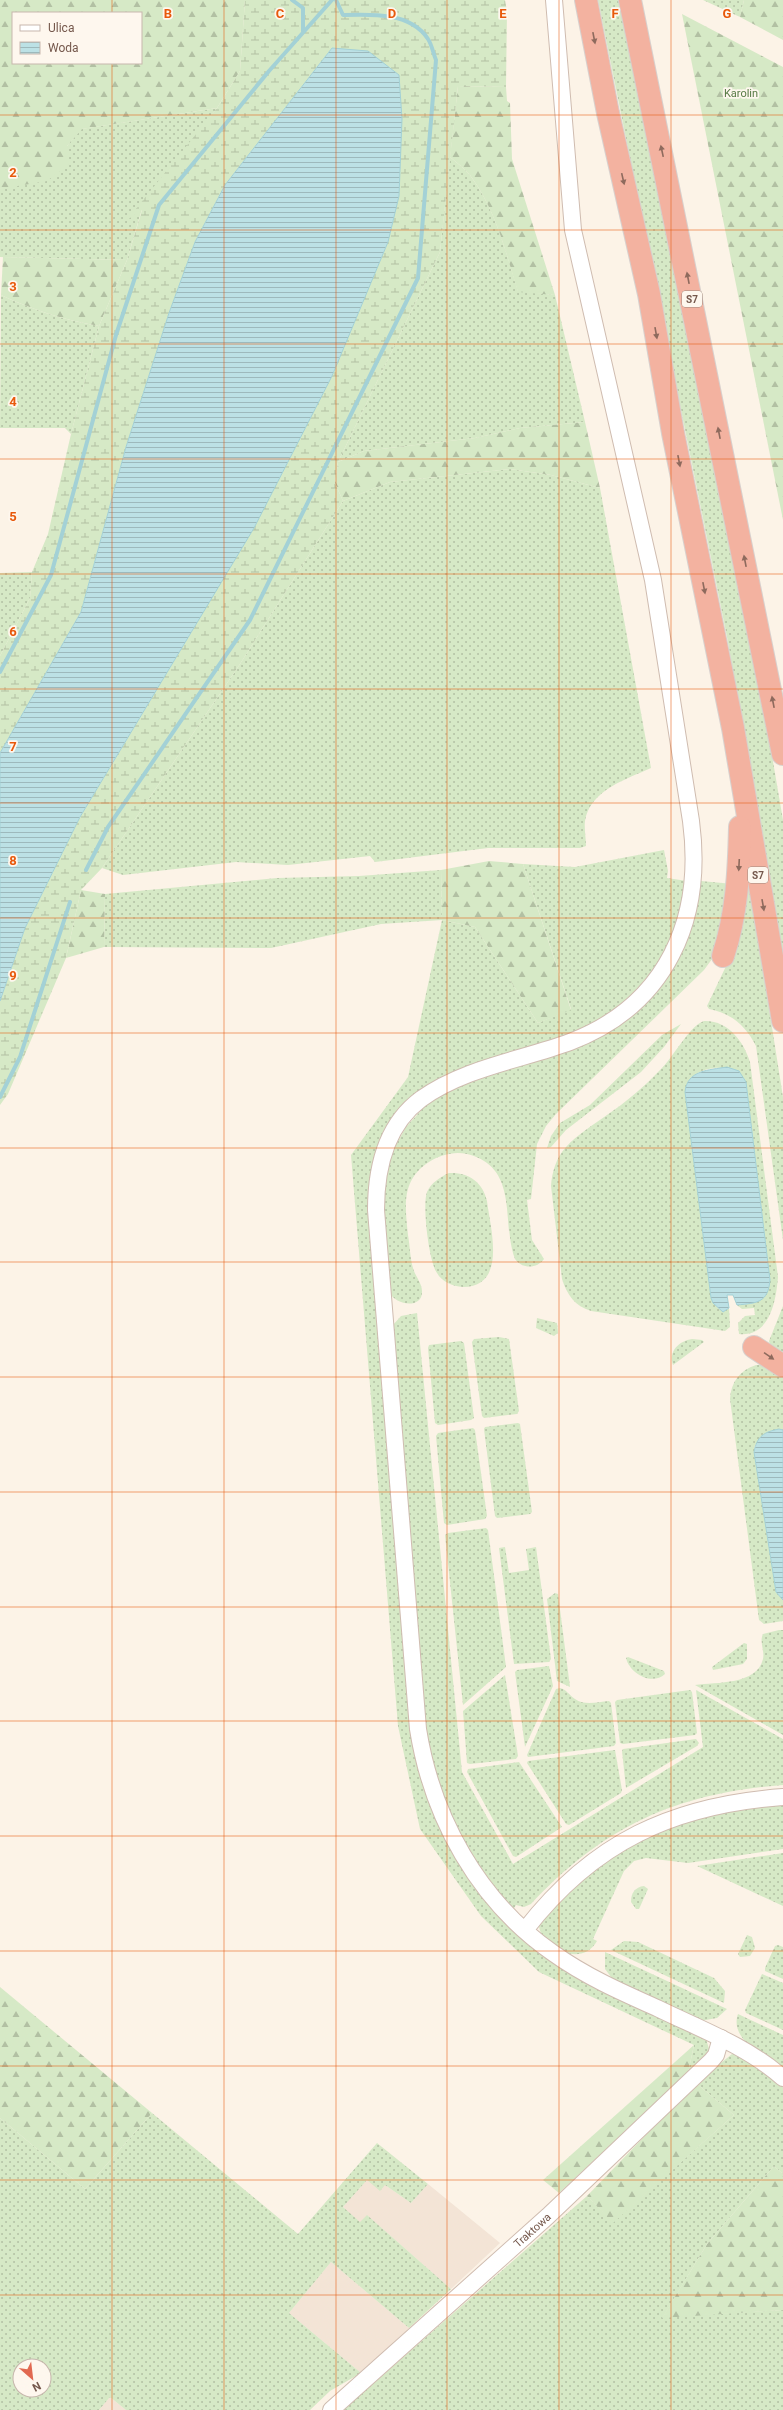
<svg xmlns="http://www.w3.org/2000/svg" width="783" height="2410" font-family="Roboto,sans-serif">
<defs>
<pattern id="grass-dots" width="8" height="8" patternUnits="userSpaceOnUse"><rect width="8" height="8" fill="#d6e9c6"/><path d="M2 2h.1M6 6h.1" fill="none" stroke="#b2c0a3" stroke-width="1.8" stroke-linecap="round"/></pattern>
<pattern id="forest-firs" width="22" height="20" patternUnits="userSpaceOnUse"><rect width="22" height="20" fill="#d6e9c6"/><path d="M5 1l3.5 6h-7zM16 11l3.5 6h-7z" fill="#b2c0a3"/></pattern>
<pattern id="wetland-marsh" width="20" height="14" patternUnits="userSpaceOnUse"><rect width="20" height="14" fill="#d6e9c6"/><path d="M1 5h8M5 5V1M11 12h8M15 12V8" fill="none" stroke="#b2c0a3"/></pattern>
<pattern id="water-rules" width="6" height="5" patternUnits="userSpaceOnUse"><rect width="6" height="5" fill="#bce1e5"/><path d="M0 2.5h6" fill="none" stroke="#9db9bc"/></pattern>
</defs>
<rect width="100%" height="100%" fill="#fcf3e7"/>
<g fill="#f3e4d6">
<polygon points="367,2180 385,2185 411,2203 428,2184 500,2243 451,2289 368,2216 360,2223 343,2207"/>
<polygon points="331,2262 409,2328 361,2373 289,2313"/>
<polygon points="110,2397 126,2410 99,2410"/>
</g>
<g fill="url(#grass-dots)" fill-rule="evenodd">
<polygon points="598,0 621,0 770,744 783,820 783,959 727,637"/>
<polygon points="703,0 744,0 740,17"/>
<polygon points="217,108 142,209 127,260 0,257 0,189 67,146 81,129"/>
<path d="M450,157C457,163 467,170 472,178C496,211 506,253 518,291L555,295L585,422L520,428L475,438L364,451L338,462L440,252Z"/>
<path d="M1,295C33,310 64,320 99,326L71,434L65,428H0Z"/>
<path d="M510,469L551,475L600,488L651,768C627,779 590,790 585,821C584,828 586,838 586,846L580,848H488L375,862L370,856L288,865L236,862L123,875L102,868L240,664L343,501L390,482Z"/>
<polygon points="32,572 30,598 0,656 0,573"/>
<path d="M664,850L668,871L667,878L687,881C677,954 634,1009 565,1036C540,1045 505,1051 482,1063C470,1070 390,1124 386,1131C374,1150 370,1172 369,1194L414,1742L500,1915L706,2039L710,2052L688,2073L694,2045L539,1972L481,1916L420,1829L398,1726L351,1155L408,1077L442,920L381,924L271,948L104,947L105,894L277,878L359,876L441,870L442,920L475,927L538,1023L571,1009L523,864L575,867Z"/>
<path d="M748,875L783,1097V1240L756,1046C746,1026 731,1013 709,1009L707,1006L728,962Z"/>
<path d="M701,881L733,884L715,955L704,970L556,1114L546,1126L537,1144L531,1199L527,1200L532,1240L544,1259C537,1269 522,1269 515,1259C501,1222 520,1167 467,1154C454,1151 440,1155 429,1162C401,1180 405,1206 408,1235C410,1246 410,1258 413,1268C415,1276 422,1283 422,1291C423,1309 396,1306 389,1292L383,1190L391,1154L406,1127L426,1105L457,1087L563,1051L673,966L693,924Z"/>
<path d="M704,1021C728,1020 744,1042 750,1062L778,1277C776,1301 770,1337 739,1334L738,1323L745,1316L755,1315L754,1308L742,1309L737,1305C757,1303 767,1303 770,1280L746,1082C735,1059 687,1065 685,1092L711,1298L716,1306L723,1312L729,1308L730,1327L725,1331L591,1311C575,1306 567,1295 562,1279L551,1186C552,1172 556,1158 566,1147C577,1135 593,1125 607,1115C626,1102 644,1087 660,1070C673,1058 689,1026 704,1021Z"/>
<polygon points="681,1024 664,1047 641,1072 566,1130 551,1147 547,1148 551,1136 560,1123 590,1105 662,1035"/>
<path d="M449,1173C468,1172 483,1182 487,1201C490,1227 508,1287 463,1287C452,1286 442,1282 437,1273C429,1262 422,1205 427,1192C431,1183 440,1177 449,1173Z"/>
<polygon points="783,1306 783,1355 770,1345 769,1341"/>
<path d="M417,1313L462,1772L513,1864L703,1747L696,1690L783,1739V1785C677,1793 604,1826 531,1904L524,1907L516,1905L513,1910L474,1862L439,1791L424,1726L393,1325L401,1316Z"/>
<polygon points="537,1318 557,1323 558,1333 554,1336 536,1328"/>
<polygon points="499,1337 509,1339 519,1411 517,1414 484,1418 482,1416 472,1342 474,1339"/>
<path d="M692,1339L702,1340L704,1342L673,1365C668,1351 679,1341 692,1339Z"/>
<polygon points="461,1341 464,1343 474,1418 471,1420 438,1425 435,1423 428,1348 429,1345"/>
<path d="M756,1365H765L783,1374V1430L779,1429L755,1445L754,1452L776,1592L783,1600V1621L764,1624L759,1620L730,1399C731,1382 740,1370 756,1365Z"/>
<polygon points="518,1423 520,1424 532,1512 530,1514 497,1518 495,1516 484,1429 485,1427"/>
<polygon points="473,1428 475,1430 487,1516 485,1519 447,1525 444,1523 436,1436 438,1433"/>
<polygon points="486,1528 488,1530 506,1667 463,1705 445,1535 448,1533"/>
<polygon points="505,1547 509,1573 529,1570 526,1549 536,1547 551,1659 549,1662 514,1664 499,1548"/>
<polygon points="555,1593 558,1594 570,1687 557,1681 547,1599"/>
<path d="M779,1630H783V1735L695,1685C717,1682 757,1685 763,1659C765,1651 759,1642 763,1634Z"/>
<polygon points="744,1643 747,1644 747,1659 743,1664 713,1670 712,1667"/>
<path d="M628,1657L664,1671L665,1674C652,1686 630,1674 626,1658Z"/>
<polygon points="549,1666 553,1686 525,1747 515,1672 517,1670"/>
<polygon points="505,1675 518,1756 516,1759 470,1764 467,1763 463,1711"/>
<path d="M560,1688C567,1690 568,1694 575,1699C585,1706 597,1702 609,1701L611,1703L616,1743L614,1746L528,1757L527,1755L556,1689Z"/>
<polygon points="690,1690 692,1692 697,1733 695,1735 623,1744 620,1743 615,1702 617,1700"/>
<polygon points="696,1739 699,1743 697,1746 626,1788 622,1751 623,1749"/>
<polygon points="615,1750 622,1790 621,1793 569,1825 566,1824 527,1763 528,1761"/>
<polygon points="519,1762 562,1827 516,1857 513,1856 467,1772 468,1769"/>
<path d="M783,1803V1849L688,1863L646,1858L634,1861L624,1871L593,1939L597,1941C581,1970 539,1945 539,1925L561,1898L619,1851L693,1817Z"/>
<polygon points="783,1853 783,1906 697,1866"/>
<path d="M644,1886L648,1889L639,1909H636L631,1902C631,1893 635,1887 644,1886Z"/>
<polygon points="747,1935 752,1937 755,1948 750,1956 740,1957 738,1954"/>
<polygon points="624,1941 638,1942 714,1978 725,1991 724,2003 611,1950"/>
<polygon points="778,1945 783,1947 783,1979 765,1971 765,1968 775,1946"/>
<polygon points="605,1952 727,2009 717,2018 700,2021 614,1981 605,1969"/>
<polygon points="762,1974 783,1983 783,2030 746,2013 745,2010"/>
<path d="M738,2014L783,2035V2068C765,2056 729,2040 738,2014Z"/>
<polygon points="732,2054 738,2055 783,2087 783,2174 774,2166 707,2244 663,2317 783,2310 783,2410 343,2410 587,2196 613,2222 734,2115 696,2083"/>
<path d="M152,2113L298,2234L377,2143L428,2184L411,2203L385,2185L380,2191L367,2180L343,2207L360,2222L367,2215L451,2289L409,2328L331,2262L289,2313L361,2373L330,2391L310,2410H126L110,2397L99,2410H0V2118L85,2189ZM20,2366H44V2390H20Z"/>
</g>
<g fill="url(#forest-firs)" fill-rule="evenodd">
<path d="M0,0H245L240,71L217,108L82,129L67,146L69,164L47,181L0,189ZM13,13H141V63H13Z"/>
<polygon points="744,0 783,0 783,40 740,17"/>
<polygon points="682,14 783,67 783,520"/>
<path d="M458,86L506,87L507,101L510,103L512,159L555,295L518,292C506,253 496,211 472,178C467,170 457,163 450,157Z"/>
<path d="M3,257L127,260L99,326C64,320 33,310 1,295Z"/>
<polygon points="585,422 600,488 551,475 510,469 390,482 343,501 335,483 338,462 364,451 475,438 520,428"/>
<polygon points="489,861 523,864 571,1010 538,1023 475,927 442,920 441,870"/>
<polygon points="81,890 105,894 104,947 66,958"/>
<polygon points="0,1987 152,2113 85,2189 0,2118"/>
<polygon points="694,2045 688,2073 559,2193 543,2180"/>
<polygon points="696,2083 734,2115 613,2223 587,2196"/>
<polygon points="774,2166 783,2174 783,2310 662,2318 707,2244"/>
</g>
<polygon fill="url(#wetland-marsh)" points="245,0 505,0 507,11 506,87 458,86 440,252 338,462 335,483 343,501 240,664 102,868 81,890 66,958 8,1094 0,1105 0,1001 25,928 80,817 197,623 332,48 225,185 195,242 169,313 126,447 81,612 0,753 0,656 30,598 32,572 48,534 71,434 99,326 127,260 142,210 127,220 217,108 240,71"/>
<g fill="url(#water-rules)" stroke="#a3d1d6">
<polygon points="332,48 368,51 399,75 402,119 399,196 388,242 332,376 254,528 80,817 25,928 0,1001 0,753 81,612 126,447 169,313 195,242 225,185"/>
<path d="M727,1067L739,1071L746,1082L770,1280C768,1303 757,1303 737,1305L733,1295H727L729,1308L723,1312L713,1303L711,1298L685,1092C687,1070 709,1070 727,1067Z"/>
<path d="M779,1429L783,1430V1600L776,1592L754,1452C757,1436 764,1432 779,1429Z"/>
</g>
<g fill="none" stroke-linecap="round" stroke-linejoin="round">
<g stroke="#a3d1d6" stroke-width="4">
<polyline points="292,0 303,8 303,31"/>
<polyline points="0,672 51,575 116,335 159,205 269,71 332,0"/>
<path d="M86,870L108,827L250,620L418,278L436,60C433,53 432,45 428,39C411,12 371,14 343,15L336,0"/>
<polyline points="0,1097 20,1057 70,902"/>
</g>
<defs>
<g id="minor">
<path d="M554,0L573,230L653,580L691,821C704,919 667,1005 570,1042C521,1060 464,1068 421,1099C386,1125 376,1169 376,1210L418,1729C432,1817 478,1901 553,1953C585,1976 621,1992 657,2008C700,2029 747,2046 783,2078"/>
<path d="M525,1930C593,1842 673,1805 783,1797"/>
<path id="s1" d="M331,2410L548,2216L711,2061L716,2055L721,2038"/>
</g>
<g id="motorway">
<polyline points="586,0 608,113 649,294 673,433 733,728 783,1021"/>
<polyline points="630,0 783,754"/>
<path d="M723,956C737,914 739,871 740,827"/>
<polyline points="754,1347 783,1366"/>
</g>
</defs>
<use href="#minor" stroke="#cfbcb0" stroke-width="18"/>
<use href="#motorway" stroke="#d8d0cd" stroke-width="24"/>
<use href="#minor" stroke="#fff" stroke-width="16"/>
<use href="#motorway" stroke="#f3b2a0" stroke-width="22"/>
</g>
<defs><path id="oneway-solid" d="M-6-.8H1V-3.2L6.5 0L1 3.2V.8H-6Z"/></defs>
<g fill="#8e6a5d">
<use href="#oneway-solid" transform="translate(594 38) rotate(79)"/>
<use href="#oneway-solid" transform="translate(662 151) rotate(-102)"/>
<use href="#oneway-solid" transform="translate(623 179) rotate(77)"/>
<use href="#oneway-solid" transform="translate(688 278) rotate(-101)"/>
<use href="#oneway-solid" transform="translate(656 333) rotate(80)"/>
<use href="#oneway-solid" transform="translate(719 433) rotate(-101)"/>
<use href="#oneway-solid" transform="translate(679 461) rotate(79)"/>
<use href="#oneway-solid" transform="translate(745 561) rotate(-101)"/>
<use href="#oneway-solid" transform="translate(704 588) rotate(79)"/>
<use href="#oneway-solid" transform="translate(773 702) rotate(-101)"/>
<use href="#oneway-solid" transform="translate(739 865) rotate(93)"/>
<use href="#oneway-solid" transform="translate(763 905) rotate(80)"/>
<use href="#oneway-solid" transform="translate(769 1356) rotate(34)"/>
</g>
<path fill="none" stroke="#e8590c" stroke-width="1" stroke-opacity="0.55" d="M112,0V13M224,0V2410M336,0V2410M447,0V2410M559,0V2410M671,0V2410M112,63V2410M0,115H783M0,230H783M0,344H783M0,459H783M0,574H783M0,689H783M0,803H783M0,918H783M0,1033H783M0,1148H783M0,1262H783M0,1377H783M0,1492H783M0,1607H783M0,1721H783M0,1836H783M0,1951H783M0,2066H783M0,2180H783M0,2295H783"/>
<g text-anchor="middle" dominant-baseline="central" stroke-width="3.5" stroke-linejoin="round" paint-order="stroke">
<g fill="#fef7ee" stroke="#9e887d" stroke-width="1">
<rect x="682" y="291" width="20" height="16" rx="3"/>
<rect x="748" y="867" width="20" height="16" rx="3"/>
</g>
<g font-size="10" font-weight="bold" fill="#75584c">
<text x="692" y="299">S7</text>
<text x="758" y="875">S7</text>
</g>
<g font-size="11" fill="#577a44" stroke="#fef7ee">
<text x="741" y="93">Karolin</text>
</g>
<g font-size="11" fill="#75584c" stroke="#fef7ee">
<text stroke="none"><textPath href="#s1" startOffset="270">Traktowa</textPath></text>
</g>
</g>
<g font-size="13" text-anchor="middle" font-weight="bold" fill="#e8590c" stroke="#fef7ee" stroke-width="3.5" stroke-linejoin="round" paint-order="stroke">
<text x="168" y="18">B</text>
<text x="280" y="18">C</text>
<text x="392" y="18">D</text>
<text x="503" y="18">E</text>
<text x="615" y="18">F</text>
<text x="727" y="18">G</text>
<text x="13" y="177">2</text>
<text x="13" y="291">3</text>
<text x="13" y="406">4</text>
<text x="13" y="521">5</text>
<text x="13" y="636">6</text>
<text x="13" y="751">7</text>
<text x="13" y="865">8</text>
<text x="13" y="980">9</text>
</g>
<rect x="12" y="12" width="130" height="52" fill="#fef7ee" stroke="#c7b7ad"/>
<rect x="20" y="25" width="20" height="6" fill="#ffffff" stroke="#c7b7ad"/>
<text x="48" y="32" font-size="12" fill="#75584c">Ulica</text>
<rect x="20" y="42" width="20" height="12" fill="url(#water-rules)" stroke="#c7b7ad"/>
<text x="48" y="52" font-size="12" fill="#75584c">Woda</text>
<g transform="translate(32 2378) rotate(152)"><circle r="19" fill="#fef7ee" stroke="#c7b7ad"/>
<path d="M0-3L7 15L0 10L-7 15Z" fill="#e16951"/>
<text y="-6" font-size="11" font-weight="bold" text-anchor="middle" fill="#75584c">N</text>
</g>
</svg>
